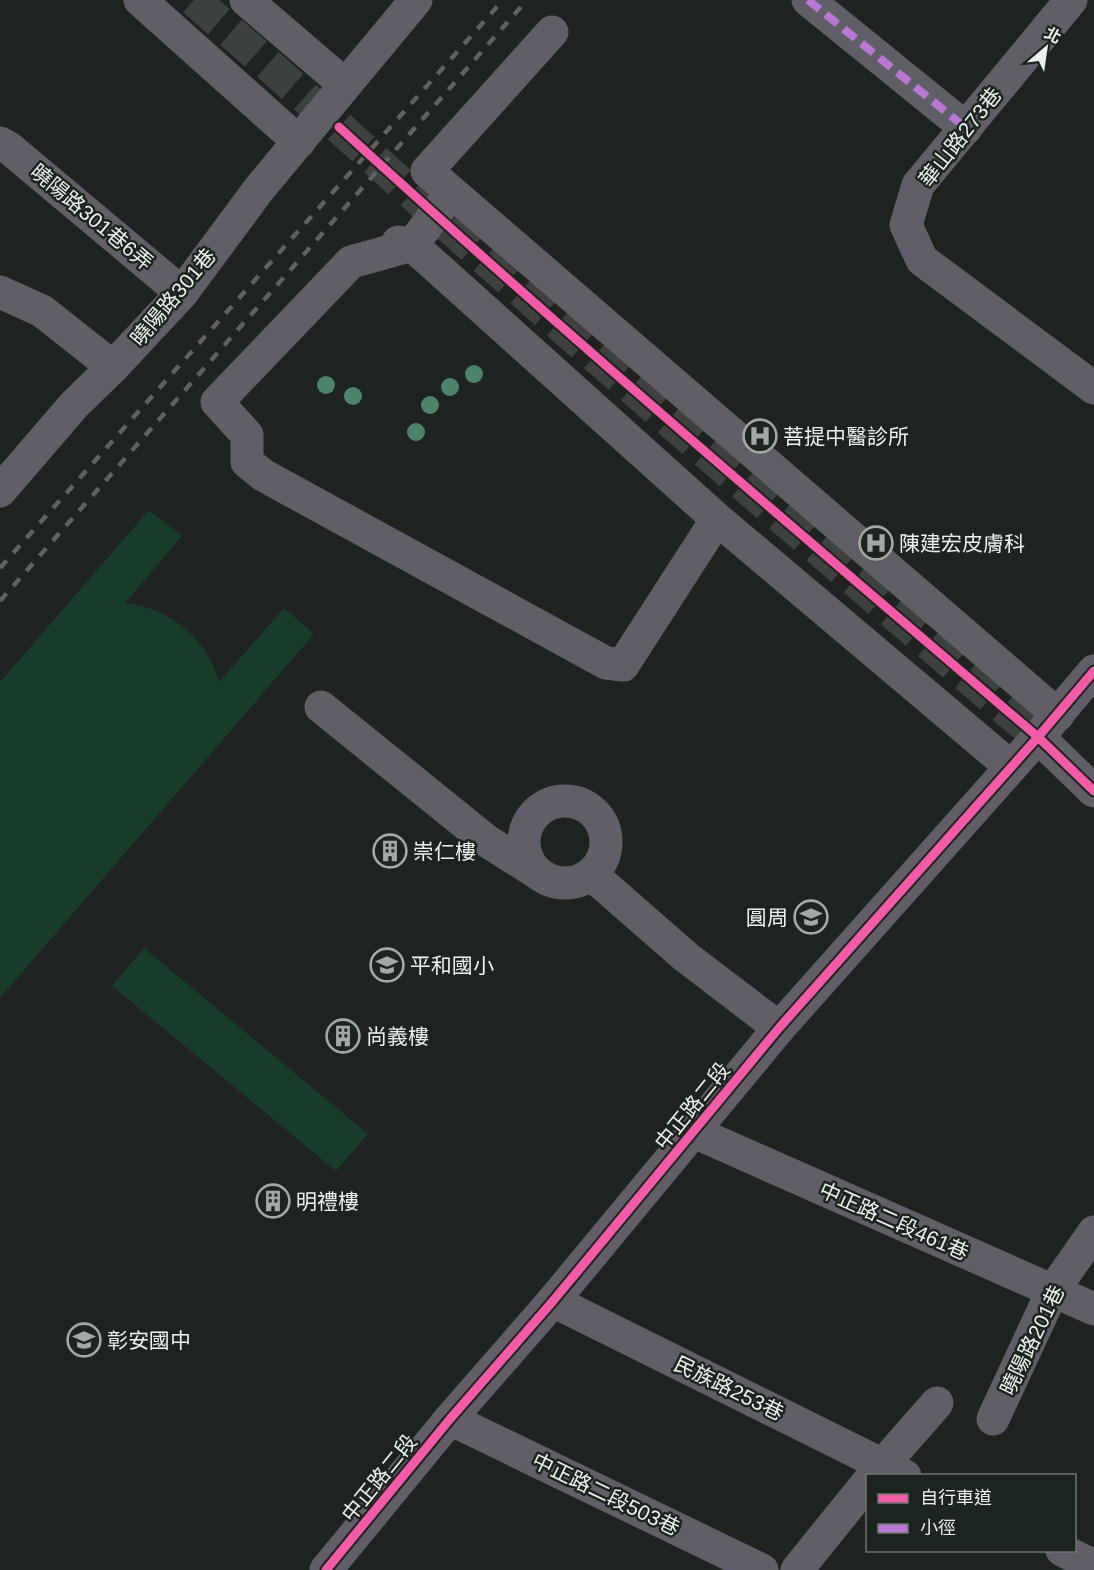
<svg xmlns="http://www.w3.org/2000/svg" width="1094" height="1570" font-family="Arial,'Noto Sans TC',sans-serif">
<rect width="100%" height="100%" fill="#1e2220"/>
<g fill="#173c2c">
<path d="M149,510L182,536L125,603C170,608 207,638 219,682L284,608L314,634L0,998V682Z"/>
<polygon points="144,948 368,1134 336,1171 112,986"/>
</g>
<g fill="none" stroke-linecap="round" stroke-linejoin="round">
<g stroke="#3d413f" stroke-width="33" stroke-dasharray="33 16" stroke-linecap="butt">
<polyline points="194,0 305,97"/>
<path d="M339,127C567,336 803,536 1038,737"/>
</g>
<polyline stroke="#3d413f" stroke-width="33" stroke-dasharray="33 16" stroke-linecap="butt" points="305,97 339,127"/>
<g stroke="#605f67" stroke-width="33">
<polyline points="140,0 299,142"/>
<polyline points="246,0 344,84"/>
<polyline points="808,0 966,128"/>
<polyline points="1071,0 918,185 906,225 922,260 1094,388"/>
<polyline points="552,32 427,171 1058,715"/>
<polyline points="0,143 9,148 182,293"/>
<polyline points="398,242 412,245 451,193"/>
<polyline points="0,292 42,311 113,367"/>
<polyline points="0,491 74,405 113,367 182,293 259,189 416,0"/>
<polyline points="717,519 623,665 606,663 263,475 247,462 247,435 217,402 351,262 412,245 717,519 1011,767"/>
<polyline points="321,707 487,841 539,874"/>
<polyline points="1038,737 1094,791"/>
<circle cx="565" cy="842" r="41"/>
<polyline points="591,874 686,957 779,1028"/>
<polyline points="694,1132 1094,1309"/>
<polyline points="553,1301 905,1476"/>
<polyline points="450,1419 762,1570"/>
<polyline points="993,1419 1052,1292 1094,1232"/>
<polyline points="873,1476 937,1403"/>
<polyline points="1062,1550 1094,1566"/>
<polyline points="326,1570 450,1419 553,1301 779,1028 1038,737 1094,671"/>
<polyline points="797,1570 868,1482"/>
</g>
<g stroke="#5f6163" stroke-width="4.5" stroke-dasharray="10 10" stroke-linecap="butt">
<polyline points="0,568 503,0"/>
<polyline points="0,601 527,0"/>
</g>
<polyline stroke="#ba77d6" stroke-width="8" stroke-dasharray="15 8" stroke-linecap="butt" points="808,0 966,128"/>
<defs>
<g id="cycleway">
<path d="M339,127C567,336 803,536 1038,737L1094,791"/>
<polyline points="326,1570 450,1419 553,1301 779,1028 1038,737 1094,671"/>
</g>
</defs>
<use href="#cycleway" stroke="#1c2420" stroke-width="13"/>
<use href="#cycleway" stroke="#f35aa7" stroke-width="9"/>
</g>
<g fill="#4c856b">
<circle cx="474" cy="374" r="9"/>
<circle cx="326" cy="385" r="9"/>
<circle cx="450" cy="387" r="9"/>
<circle cx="353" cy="396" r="9"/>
<circle cx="430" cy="405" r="9"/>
<circle cx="416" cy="432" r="9"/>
</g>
<defs>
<symbol id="hospital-ring" viewBox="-11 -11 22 22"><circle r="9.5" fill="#1c2420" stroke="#a3a9a5" stroke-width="1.5"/><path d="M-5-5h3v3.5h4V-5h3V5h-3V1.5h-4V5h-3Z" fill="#a3a9a5"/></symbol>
<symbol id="building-ring" viewBox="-11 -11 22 22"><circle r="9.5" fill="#1c2420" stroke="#a3a9a5" stroke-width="1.5"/><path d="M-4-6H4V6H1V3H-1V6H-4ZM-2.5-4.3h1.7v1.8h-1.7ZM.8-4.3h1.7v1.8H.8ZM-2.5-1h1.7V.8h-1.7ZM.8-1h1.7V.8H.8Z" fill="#a3a9a5"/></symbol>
<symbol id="school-ring" viewBox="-11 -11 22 22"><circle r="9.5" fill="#1c2420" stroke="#a3a9a5" stroke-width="1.5"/><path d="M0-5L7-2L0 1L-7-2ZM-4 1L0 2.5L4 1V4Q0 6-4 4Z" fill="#a3a9a5"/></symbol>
</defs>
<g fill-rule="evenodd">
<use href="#hospital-ring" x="741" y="417" width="38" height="38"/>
<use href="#hospital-ring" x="857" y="524" width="38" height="38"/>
<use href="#building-ring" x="371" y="832" width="38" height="38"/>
<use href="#school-ring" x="792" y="898" width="38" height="38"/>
<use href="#school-ring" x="368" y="946" width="38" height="38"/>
<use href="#building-ring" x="324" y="1017" width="38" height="38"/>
<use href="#building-ring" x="254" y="1182" width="38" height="38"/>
<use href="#school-ring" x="65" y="1321" width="38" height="38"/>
</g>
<g text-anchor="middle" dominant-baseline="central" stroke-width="5" stroke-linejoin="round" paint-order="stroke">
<g font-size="21" fill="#ebf1ed" stroke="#1c2420">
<text transform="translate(960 137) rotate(-52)">華山路273巷</text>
<text transform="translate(92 217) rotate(40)">曉陽路301巷6弄</text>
<text transform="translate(173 297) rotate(-50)">曉陽路301巷</text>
<text transform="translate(692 1106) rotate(-51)">中正路二段</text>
<text transform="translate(894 1221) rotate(24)">中正路二段461巷</text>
<text transform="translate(1032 1340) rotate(-64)">曉陽路201巷</text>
<text transform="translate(729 1388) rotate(26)">民族路253巷</text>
<text transform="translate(379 1478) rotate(-51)">中正路二段</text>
<text transform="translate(606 1494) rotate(26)">中正路二段503巷</text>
</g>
<g font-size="21" fill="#ebf1ed" stroke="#1c2420" text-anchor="start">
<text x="783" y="436">菩提中醫診所</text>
<text x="899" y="543">陳建宏皮膚科</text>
<text x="413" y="851">崇仁樓</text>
<text x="788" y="917" text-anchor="end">圓周</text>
<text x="410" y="965">平和國小</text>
<text x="366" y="1036">尚義樓</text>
<text x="296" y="1201">明禮樓</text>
<text x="107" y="1340">彰安國中</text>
</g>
</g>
<rect x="866" y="1474" width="210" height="78" fill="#1c2420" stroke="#6f7672" stroke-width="1.5"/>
<rect x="878" y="1494" width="30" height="9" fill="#f35aa7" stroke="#6f7672" stroke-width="1.5"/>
<text x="920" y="1504" font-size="18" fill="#ebf1ed">自行車道</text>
<rect x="878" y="1524" width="30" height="9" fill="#ba77d6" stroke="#6f7672" stroke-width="1.5"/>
<text x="920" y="1534" font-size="18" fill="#ebf1ed">小徑</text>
<g transform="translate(1046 48) rotate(29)" stroke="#1c2420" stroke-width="4.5" paint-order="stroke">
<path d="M0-4.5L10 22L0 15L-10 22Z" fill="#ebf1ed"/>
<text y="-9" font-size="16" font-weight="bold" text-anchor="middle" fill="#ebf1ed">北</text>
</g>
</svg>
